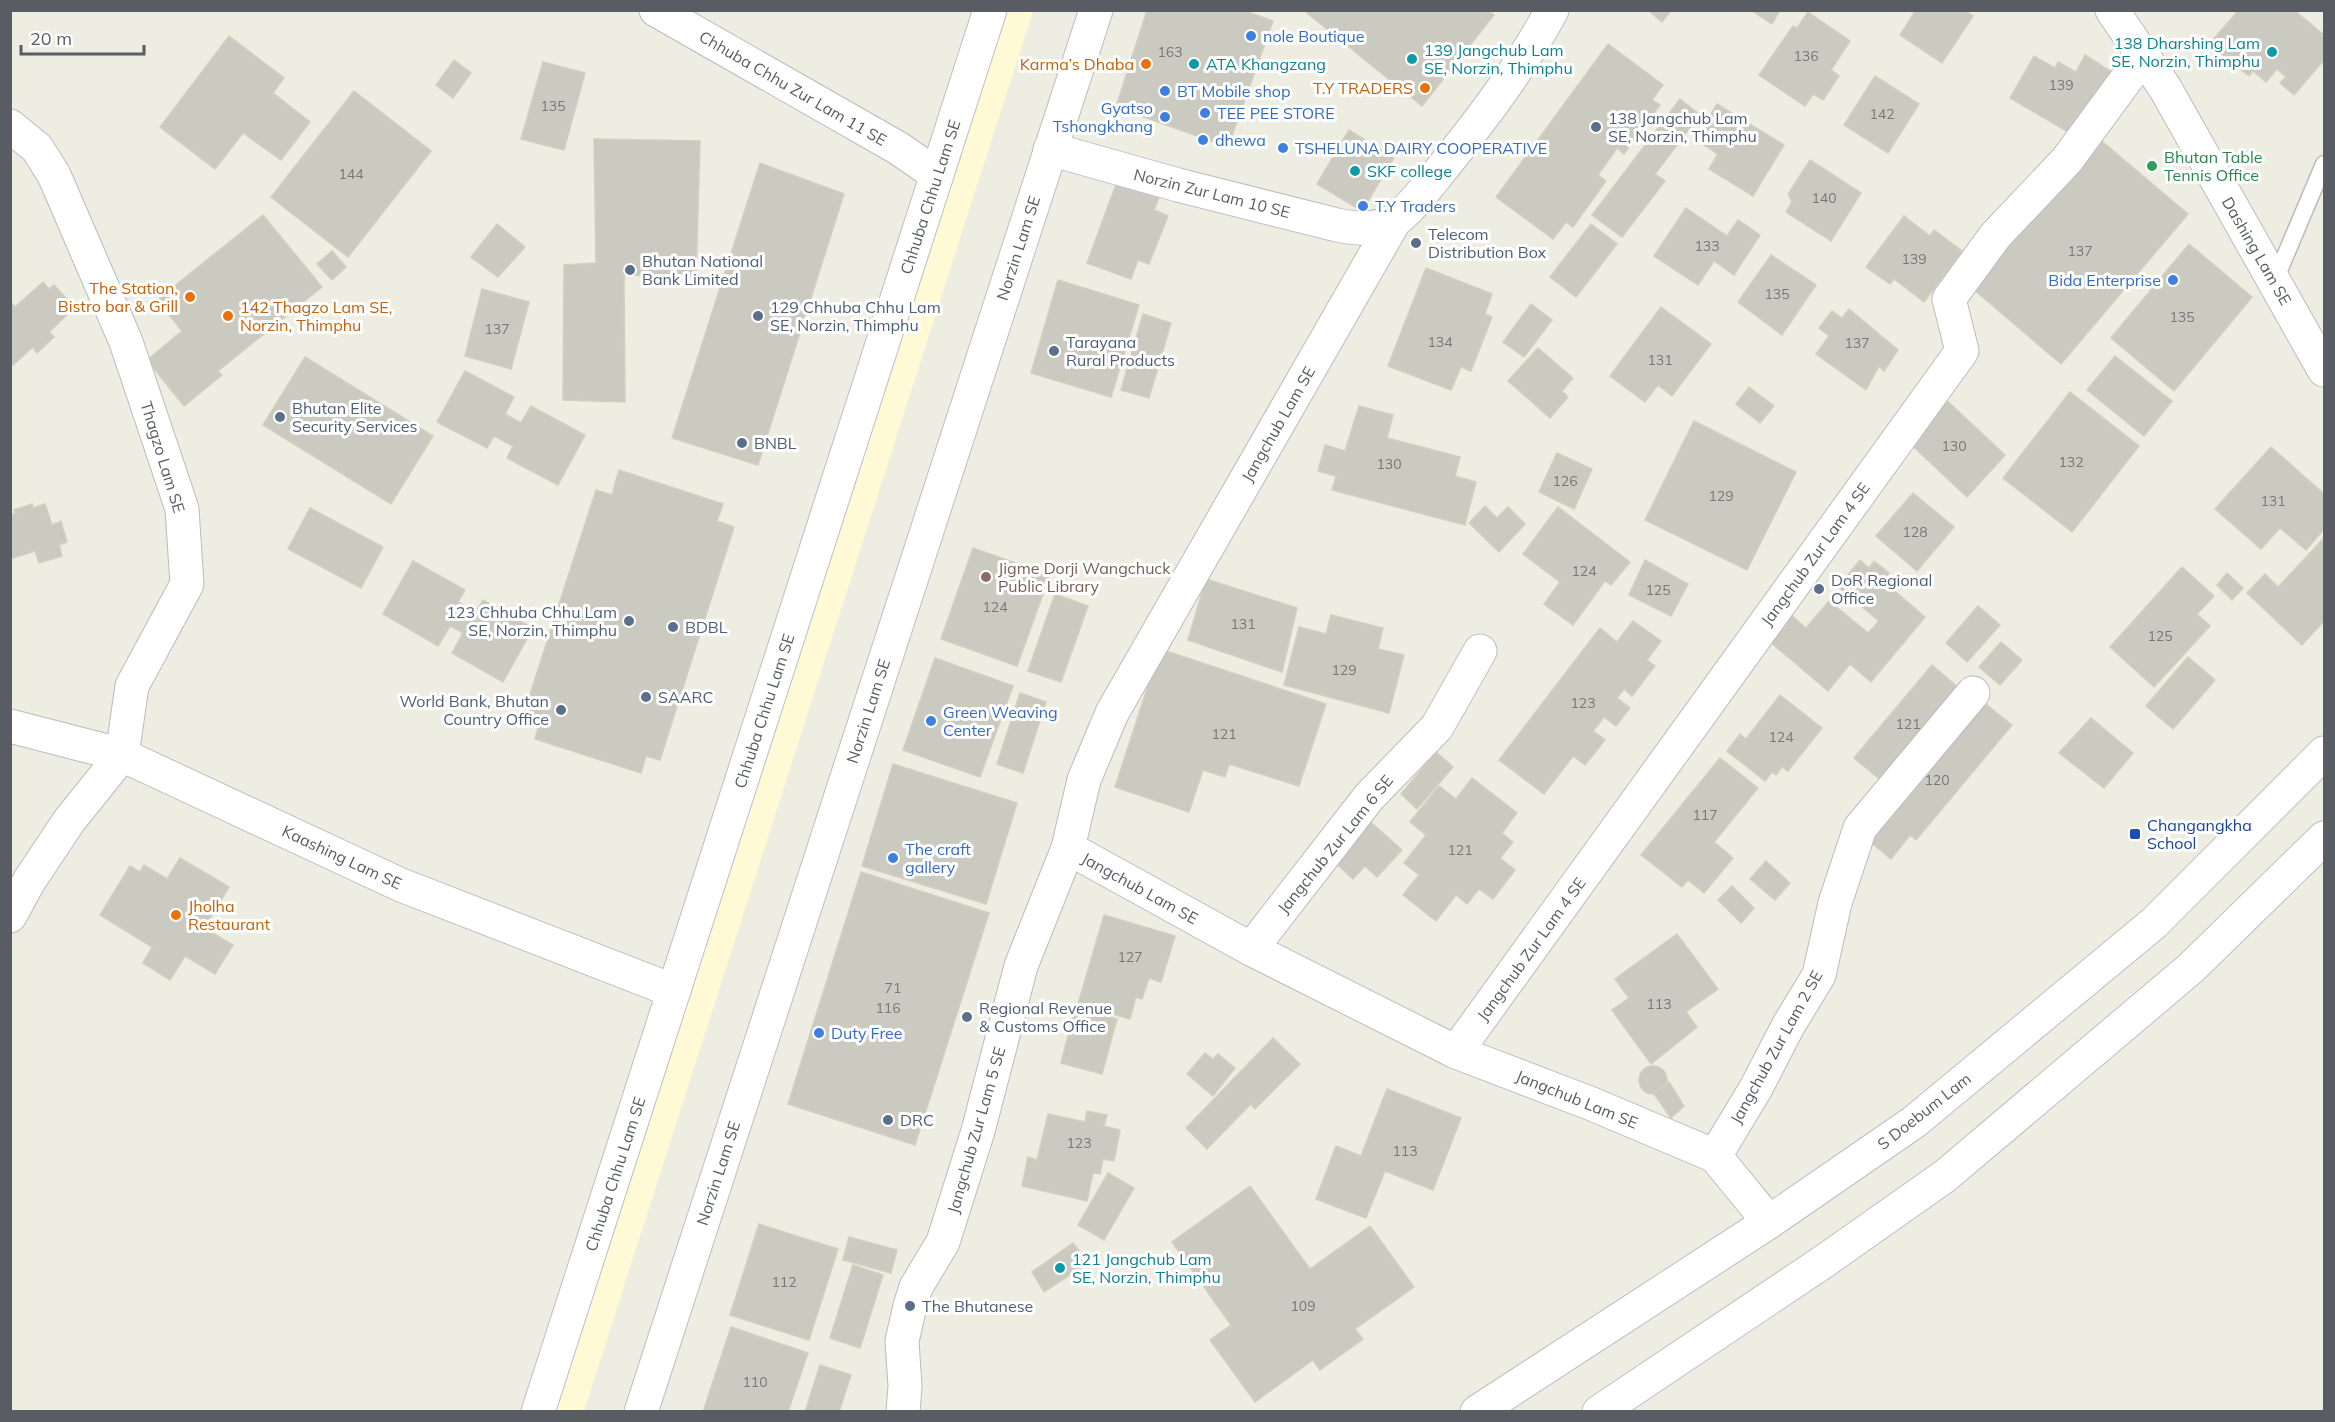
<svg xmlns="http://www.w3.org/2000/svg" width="2335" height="1422" font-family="Mulish,sans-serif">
<rect width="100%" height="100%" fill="#eeede1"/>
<polygon fill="#fffad5" points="1007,11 1033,11 584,1411 556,1412"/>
<g fill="#cbcac0" stroke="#d3cfbe" stroke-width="1.5">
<polygon points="1147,10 1242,10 1273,21 1228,147 1116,107"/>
<polygon points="1310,10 1487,10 1494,15 1422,106 1307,13"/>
<polygon points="1648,10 1669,10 1670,12 1662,22"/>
<polygon points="1751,10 1780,10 1772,24"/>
<polygon points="1916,10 1964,10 1973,16 1942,63 1900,35"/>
<polygon points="2239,10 2294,10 2324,35 2324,60 2294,95 2280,83 2286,77 2277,69 2266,82 2253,71 2249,76 2209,44"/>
<polygon points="1808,12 1850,41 1831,70 1839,76 1823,100 1813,94 1805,106 1759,75 1793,26 1797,28"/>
<polygon points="229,36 284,78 273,93 310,122 281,160 243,133 215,169 160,127"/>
<polygon points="1608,44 1663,85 1652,100 1660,105 1624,154 1617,148 1598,175 1606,181 1573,227 1566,222 1553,239 1496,197"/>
<polygon points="2085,55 2112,72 2075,136 2010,98 2034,56 2055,68 2058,62 2076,72"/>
<polygon points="454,60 471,73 453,98 436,85"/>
<polygon points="543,62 585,73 564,150 521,139"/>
<polygon points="1875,76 1919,104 1888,153 1844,125"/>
<polygon points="354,91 431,151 348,257 271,197"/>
<polygon points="1680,99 1700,115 1655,174 1665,181 1622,237 1592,215"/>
<polygon points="1717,104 1784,145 1753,196 1709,169 1718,154 1696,140"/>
<polygon points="1349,130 1394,158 1362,211 1317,184"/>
<polygon points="2098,138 2188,214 2061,364 1972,288"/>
<polygon points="594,139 700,141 696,277 624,275 625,402 563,400 564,265 596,263"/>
<polygon points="1810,160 1861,193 1831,241 1786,212 1792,202 1788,194"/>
<polygon points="760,163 844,194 758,465 672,438"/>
<polygon points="1118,179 1160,195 1154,210 1168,216 1149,264 1138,260 1131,279 1087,263"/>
<polygon points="1686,208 1727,236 1738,220 1760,235 1734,275 1714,261 1698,285 1654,256"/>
<polygon points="263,215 322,287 218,371 222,375 184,406 147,360 182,331 157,300"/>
<polygon points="1904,216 1930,236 1934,230 1962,251 1924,302 1894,279 1890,284 1866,267"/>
<polygon points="497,224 525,247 498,277 471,257"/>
<polygon points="1591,224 1617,244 1576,297 1550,277"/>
<polygon points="2189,244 2252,297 2174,391 2111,338"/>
<polygon points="332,251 346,267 332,280 317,264"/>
<polygon points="1771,255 1816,285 1782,335 1738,302"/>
<polygon points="1426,268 1492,294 1485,314 1492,317 1471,371 1461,367 1451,390 1388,366"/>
<polygon points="1058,280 1139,305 1111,397 1031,373"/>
<polygon points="43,282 49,289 54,285 68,300 64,305 71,311 49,332 54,337 37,353 33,347 13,365 10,363 10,301 15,307"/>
<polygon points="482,289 529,302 511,369 465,356"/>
<polygon points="1531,304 1552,320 1524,357 1503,342"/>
<polygon points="1661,307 1711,344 1672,396 1658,385 1645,402 1610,376"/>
<polygon points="1849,309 1898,350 1884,371 1879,366 1866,390 1816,354 1829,336 1819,328 1832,311 1842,318"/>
<polygon points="1143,314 1171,323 1149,398 1121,390"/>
<polygon points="1538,348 1573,378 1562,391 1568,397 1550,418 1508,381"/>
<polygon points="2115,356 2172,401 2144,436 2087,390"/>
<polygon points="305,357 433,436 391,504 263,425"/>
<polygon points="465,371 514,397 505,414 521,423 531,406 585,435 558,485 507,458 513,446 494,436 487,448 437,422"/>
<polygon points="1749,387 1774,406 1760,423 1736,404"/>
<polygon points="2070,392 2139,446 2072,532 2003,478"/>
<polygon points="1941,395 2005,455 1967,497 1902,436"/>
<polygon points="1359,406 1393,415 1387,438 1460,457 1455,476 1476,482 1465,525 1332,490 1336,476 1318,471 1325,445 1345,451"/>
<polygon points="1694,421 1796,472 1747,570 1645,520"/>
<polygon points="2271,447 2324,494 2324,529 2306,550 2280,528 2261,549 2215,509"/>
<polygon points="1557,453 1592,469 1574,509 1539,492"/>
<polygon points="619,470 723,504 717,521 734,527 660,760 646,756 641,773 535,739 540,721 523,716 596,490 612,495"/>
<polygon points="1913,493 1954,527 1917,571 1876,536"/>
<polygon points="32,504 33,508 45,504 52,525 61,521 67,542 59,545 62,556 39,563 35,551 10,559 10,515 16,513 14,510"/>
<polygon points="1485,506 1497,518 1508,507 1525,524 1499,552 1469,523"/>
<polygon points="1558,507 1630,562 1611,585 1605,581 1573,625 1544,604 1560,582 1523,554"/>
<polygon points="310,508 383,547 361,588 288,549"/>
<polygon points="2324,538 2324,621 2302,645 2247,593 2265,574 2278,587"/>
<polygon points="973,548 1050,575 1017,666 941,639"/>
<polygon points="1645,560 1688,584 1671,616 1629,595"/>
<polygon points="1860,560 1869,568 1874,561 1889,573 1883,581 1925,617 1871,682 1850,664 1828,691 1769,641 1791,615 1806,628 1829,601 1868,633 1879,621 1838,587"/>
<polygon points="413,561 465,590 458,602 476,612 483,600 533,628 503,682 452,653 463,633 450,626 438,646 383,614"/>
<polygon points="2182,567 2214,596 2197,614 2210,626 2154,687 2110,647"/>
<polygon points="2227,573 2243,588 2232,600 2217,585"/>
<polygon points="1206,579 1297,608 1282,672 1188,640"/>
<polygon points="1055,594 1088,606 1061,682 1028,671"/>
<polygon points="1978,606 2000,625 1967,662 1946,643"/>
<polygon points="1331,615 1383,628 1378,649 1404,655 1389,713 1284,685 1299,627 1326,634"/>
<polygon points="1633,621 1661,641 1647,660 1655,666 1632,696 1624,689 1617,698 1630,708 1616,726 1604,717 1593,731 1605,740 1585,765 1573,756 1544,794 1499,760 1600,628 1617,642"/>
<polygon points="2001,642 2022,660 2000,685 1979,667"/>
<polygon points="1160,649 1326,704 1299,786 1229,764 1225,777 1203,770 1189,812 1115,787"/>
<polygon points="2188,657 2215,680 2173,729 2146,706"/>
<polygon points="935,658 1013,686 980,777 903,750"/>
<polygon points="1932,665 1961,690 1883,782 1854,758"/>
<polygon points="1020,693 1046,702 1023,773 997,764"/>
<polygon points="1780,695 1822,728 1788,771 1782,767 1776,775 1772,772 1765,781 1727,751 1740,734 1746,739"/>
<polygon points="1977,697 2012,725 1916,840 1910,835 1891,859 1862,835"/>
<polygon points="2091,718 2133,753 2104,788 2059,753"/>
<polygon points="1436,752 1453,767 1417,809 1401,794"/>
<polygon points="1720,758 1758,788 1714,842 1733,858 1704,893 1688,880 1682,887 1641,855"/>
<polygon points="893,764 1017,803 986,904 862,866"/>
<polygon points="1472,778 1517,813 1502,833 1513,842 1500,858 1515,870 1493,899 1479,889 1467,904 1456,895 1436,921 1403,895 1419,875 1404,863 1426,835 1410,822 1439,786 1456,799"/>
<polygon points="1365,817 1402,850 1377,877 1365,866 1353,879 1329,857"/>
<polygon points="180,858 229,887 204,928 233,945 215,974 185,956 170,980 143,963 152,947 100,915 130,866 140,872 144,865 167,879"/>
<polygon points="1766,861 1790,883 1775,900 1750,879"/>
<polygon points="861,872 989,913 915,1145 788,1104"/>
<polygon points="1732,886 1754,908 1741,923 1718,900"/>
<polygon points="1104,915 1175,936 1161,982 1149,978 1142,999 1136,997 1130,1019 1078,1004"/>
<polygon points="1677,934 1718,989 1686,1012 1697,1027 1651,1064 1612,1010 1629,998 1615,979"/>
<polygon points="1075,1008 1117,1019 1102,1074 1061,1063"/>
<polygon points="1273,1038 1300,1064 1255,1109 1251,1104 1207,1149 1186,1128"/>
<polygon points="1205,1053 1213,1059 1218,1054 1235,1068 1213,1096 1187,1074"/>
<circle cx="1653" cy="1080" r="14"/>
<polygon points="1669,1082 1684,1106 1671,1118 1654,1094"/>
<polygon points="1387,1089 1461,1118 1433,1190 1385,1171 1366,1218 1316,1199 1336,1146 1361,1156"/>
<polygon points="1087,1111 1107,1115 1104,1126 1120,1130 1114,1161 1103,1159 1100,1174 1093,1173 1087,1201 1022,1186 1028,1157 1037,1160 1048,1114 1085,1122"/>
<polygon points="1108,1173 1134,1188 1104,1240 1078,1225"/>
<polygon points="1250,1186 1310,1269 1370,1226 1414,1287 1355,1329 1363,1339 1320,1370 1313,1360 1255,1402 1210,1340 1231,1325 1172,1242"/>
<polygon points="759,1224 838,1249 809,1340 730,1315"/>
<polygon points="849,1237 897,1250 891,1273 843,1260"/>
<polygon points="1073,1243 1088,1263 1044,1292 1032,1272"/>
<polygon points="853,1265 883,1275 860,1348 830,1338"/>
<polygon points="731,1327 808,1353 788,1412 703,1412"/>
<polygon points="820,1365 851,1375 839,1412 805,1412"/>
</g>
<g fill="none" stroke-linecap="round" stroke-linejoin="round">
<defs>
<polyline id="service" points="2275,280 2324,164"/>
<g id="minor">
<polyline points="656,10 898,148 937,175"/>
<polyline points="2112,10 2165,88 2324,370"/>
<polyline points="10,126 37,148 54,175 126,342 182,509 187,584 132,686 122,755 69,821 29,881 10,916"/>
<polyline points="1395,220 1112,713 1084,780 1068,848 1251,949 1456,1052 1592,1104 1715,1156 1769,1222"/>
<polyline points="10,726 122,755 401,885 674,991"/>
<polyline points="1251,949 1369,797 1437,727 1480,651"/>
<polyline points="1456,1052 1962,351 1949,299 1995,236 2067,160 2142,58"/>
<polyline points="1715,1156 1756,1088 1788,1026 1819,975 1835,903 1860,828 1973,693"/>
<polyline points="903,1412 905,1386 902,1341 910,1306 916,1287 943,1242 978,1131 1021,966 1068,848"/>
</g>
<g id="secondary">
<path d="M1050,149L1178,185L1337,225C1356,229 1377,231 1395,220C1409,211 1425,189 1436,176C1478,124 1520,70 1552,10"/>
<polyline points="538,1412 990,10"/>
<polyline points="641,1412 1096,10"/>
<polyline points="1477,1412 1769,1222 1914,1122 2154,923 2324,753"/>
<polyline points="1599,1412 1823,1262 1945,1176 2191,968 2324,838"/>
</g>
</defs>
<use href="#service" stroke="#b9bbc1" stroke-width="19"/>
<use href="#minor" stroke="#b9bbc1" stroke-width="35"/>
<use href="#secondary" stroke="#bcbec6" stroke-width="35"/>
<use href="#service" stroke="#fff" stroke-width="16"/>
<use href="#minor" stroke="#fff" stroke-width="33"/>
<use href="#secondary" stroke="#fff" stroke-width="33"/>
</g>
<g fill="#3f7fe0" stroke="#fff" stroke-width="2">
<circle cx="1251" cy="36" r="6"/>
<circle cx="1165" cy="91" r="6"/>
<circle cx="1205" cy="113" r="6"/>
<circle cx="1165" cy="117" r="6"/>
<circle cx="1203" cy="140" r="6"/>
<circle cx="1283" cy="148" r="6"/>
<circle cx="1363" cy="206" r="6"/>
<circle cx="2173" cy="280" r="6"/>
<circle cx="931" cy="721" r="6"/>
<circle cx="893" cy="858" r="6"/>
<circle cx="819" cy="1033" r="6"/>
</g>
<g fill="#0f9aa8" stroke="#fff" stroke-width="2">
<circle cx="2272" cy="52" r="6"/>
<circle cx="1412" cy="59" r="6"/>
<circle cx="1194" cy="64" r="6"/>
<circle cx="1355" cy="171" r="6"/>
<circle cx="1060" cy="1268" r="6"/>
</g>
<g fill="#e8710a" stroke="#fff" stroke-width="2">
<circle cx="1146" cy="64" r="6"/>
<circle cx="1425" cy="88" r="6"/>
<circle cx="190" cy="297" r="6"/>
<circle cx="228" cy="316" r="6"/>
<circle cx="176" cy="915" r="6"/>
</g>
<g fill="#5c6f8a" stroke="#fff" stroke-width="2">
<circle cx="1596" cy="127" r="6"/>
<circle cx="1416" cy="243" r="6"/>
<circle cx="630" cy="270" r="6"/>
<circle cx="758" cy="316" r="6"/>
<circle cx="1054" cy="351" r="6"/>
<circle cx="280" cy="417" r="6"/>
<circle cx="742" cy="443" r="6"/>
<circle cx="1819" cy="589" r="6"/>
<circle cx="629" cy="621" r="6"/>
<circle cx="673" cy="627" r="6"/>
<circle cx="646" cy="697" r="6"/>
<circle cx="561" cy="710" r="6"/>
<circle cx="967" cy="1017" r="6"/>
<circle cx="888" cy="1120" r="6"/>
<circle cx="910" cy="1306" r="6"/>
</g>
<circle fill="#2e9e5b" stroke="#fff" stroke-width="2" cx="2152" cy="166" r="6"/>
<circle fill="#8d6e63" stroke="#fff" stroke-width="2" cx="986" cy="577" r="6"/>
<rect fill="#1a4fb4" stroke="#fff" stroke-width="2" x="2129" y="828" width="12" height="12" rx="3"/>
<g text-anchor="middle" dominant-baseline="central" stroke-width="6" stroke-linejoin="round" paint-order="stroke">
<g font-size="14" fill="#76787a">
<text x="1170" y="52">163</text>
<text x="1806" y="56">136</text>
<text x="2061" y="85">139</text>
<text x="553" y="106">135</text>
<text x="1882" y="114">142</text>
<text x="351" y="174">144</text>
<text x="1824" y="198">140</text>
<text x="1707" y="246">133</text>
<text x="2080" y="251">137</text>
<text x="1914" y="259">139</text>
<text x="1777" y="294">135</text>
<text x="2182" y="317">135</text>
<text x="497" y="329">137</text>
<text x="1440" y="342">134</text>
<text x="1857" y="343">137</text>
<text x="1660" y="360">131</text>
<text x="1954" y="446">130</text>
<text x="2071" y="462">132</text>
<text x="1389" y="464">130</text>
<text x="1565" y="481">126</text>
<text x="1721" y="496">129</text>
<text x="2273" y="501">131</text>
<text x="1915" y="532">128</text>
<text x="1584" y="571">124</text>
<text x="1658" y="590">125</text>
<text x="995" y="607">124</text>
<text x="1243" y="624">131</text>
<text x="2160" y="636">125</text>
<text x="1344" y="670">129</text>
<text x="1583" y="703">123</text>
<text x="1908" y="724">121</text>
<text x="1224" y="734">121</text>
<text x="1781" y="737">124</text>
<text x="1937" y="780">120</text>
<text x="1705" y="815">117</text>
<text x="1460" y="850">121</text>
<text x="1130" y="957">127</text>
<text x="893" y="988">71</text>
<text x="1659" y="1004">113</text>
<text x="888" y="1008">116</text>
<text x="1079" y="1143">123</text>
<text x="1405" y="1151">113</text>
<text x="784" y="1282">112</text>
<text x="1303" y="1306">109</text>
<text x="755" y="1382">110</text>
</g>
<g font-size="16" fill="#366cbe" stroke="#fff" text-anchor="start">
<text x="1263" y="36">nole Boutique</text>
<text x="1177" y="91">BT Mobile shop</text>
<text x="1153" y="108" text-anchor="end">Gyatso<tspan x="1153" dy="18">Tshongkhang</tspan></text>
<text x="1217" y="113">TEE PEE STORE</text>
<text x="1215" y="140">dhewa</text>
<text x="1295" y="148">TSHELUNA DAIRY COOPERATIVE</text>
<text x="1375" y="206">T.Y Traders</text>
<text x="2161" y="280" text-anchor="end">Bida Enterprise</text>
<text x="943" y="712">Green Weaving<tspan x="943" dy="18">Center</tspan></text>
<text x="905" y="849">The craft<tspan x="905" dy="18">gallery</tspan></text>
<text x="831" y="1033">Duty Free</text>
</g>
<g font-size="16" fill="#0d838f" stroke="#fff" text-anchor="start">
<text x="2260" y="43" text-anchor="end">138 Dharshing Lam<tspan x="2260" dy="18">SE, Norzin, Thimphu</tspan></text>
<text x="1424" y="50">139 Jangchub Lam<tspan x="1424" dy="18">SE, Norzin, Thimphu</tspan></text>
<text x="1206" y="64">ATA Khangzang</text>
<text x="1367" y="171">SKF college</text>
<text x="1072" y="1259">121 Jangchub Lam<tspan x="1072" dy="18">SE, Norzin, Thimphu</tspan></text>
</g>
<g font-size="16" fill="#c56008" stroke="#fff" text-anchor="end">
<text x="1134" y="64">Karma’s Dhaba</text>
<text x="1413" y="88">T.Y TRADERS</text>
<text x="178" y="288">The Station,<tspan x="178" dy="18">Bistro bar &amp; Grill</tspan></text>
<text x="240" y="307" text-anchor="start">142 Thagzo Lam SE,<tspan x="240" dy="18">Norzin, Thimphu</tspan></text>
<text x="188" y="906" text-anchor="start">Jholha<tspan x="188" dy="18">Restaurant</tspan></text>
</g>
<g font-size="16" fill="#595d63" stroke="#fff">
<text transform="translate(793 88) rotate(30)">Chhuba Chhu Zur Lam 11 SE</text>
<text transform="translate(1212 193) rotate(14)">Norzin Zur Lam 10 SE</text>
<text transform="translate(930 197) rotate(-72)">Chhuba Chhu Lam SE</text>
<text transform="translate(1018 248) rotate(-72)">Norzin Lam SE</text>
<text transform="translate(2257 251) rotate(60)">Dashing Lam SE</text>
<text transform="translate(1278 424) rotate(-60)">Jangchub Lam SE</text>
<text transform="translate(163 457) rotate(73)">Thagzo Lam SE</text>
<text transform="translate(1815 554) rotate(-54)">Jangchub Zur Lam 4 SE</text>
<text transform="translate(764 711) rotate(-72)">Chhuba Chhu Lam SE</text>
<text transform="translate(868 711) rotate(-72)">Norzin Lam SE</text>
<text transform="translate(1335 844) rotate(-51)">Jangchub Zur Lam 6 SE</text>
<text transform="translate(342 857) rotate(25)">Kaashing Lam SE</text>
<text transform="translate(1140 888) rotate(29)">Jangchub Lam SE</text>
<text transform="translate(1531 949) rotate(-54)">Jangchub Zur Lam 4 SE</text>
<text transform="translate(1776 1047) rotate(-61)">Jangchub Zur Lam 2 SE</text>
<text transform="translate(1577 1099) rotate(22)">Jangchub Lam SE</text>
<text transform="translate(1924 1111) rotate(-38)">S Doebum Lam</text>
<text transform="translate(976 1130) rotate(-74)">Jangchub Zur Lam 5 SE</text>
<text transform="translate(718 1173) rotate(-72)">Norzin Lam SE</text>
<text transform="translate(615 1174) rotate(-72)">Chhuba Chhu Lam SE</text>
</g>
<g font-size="16" fill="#4e5e75" stroke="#fff" text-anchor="start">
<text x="1608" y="118">138 Jangchub Lam<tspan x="1608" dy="18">SE, Norzin, Thimphu</tspan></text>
<text x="1428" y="234">Telecom<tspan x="1428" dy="18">Distribution Box</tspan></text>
<text x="642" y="261">Bhutan National<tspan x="642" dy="18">Bank Limited</tspan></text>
<text x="770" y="307">129 Chhuba Chhu Lam<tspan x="770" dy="18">SE, Norzin, Thimphu</tspan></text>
<text x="1066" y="342">Tarayana<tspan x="1066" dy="18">Rural Products</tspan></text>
<text x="292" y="408">Bhutan Elite<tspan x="292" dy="18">Security Services</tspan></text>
<text x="754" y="443">BNBL</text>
<text x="1831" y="580">DoR Regional<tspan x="1831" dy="18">Office</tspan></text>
<text x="617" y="612" text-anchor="end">123 Chhuba Chhu Lam<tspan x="617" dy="18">SE, Norzin, Thimphu</tspan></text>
<text x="685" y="627">BDBL</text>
<text x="658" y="697">SAARC</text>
<text x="549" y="701" text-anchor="end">World Bank, Bhutan<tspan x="549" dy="18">Country Office</tspan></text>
<text x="979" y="1008">Regional Revenue<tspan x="979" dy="18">&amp; Customs Office</tspan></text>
<text x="900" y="1120">DRC</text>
<text x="922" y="1306">The Bhutanese</text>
</g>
<g font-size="16" fill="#27864d" stroke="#fff" text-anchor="start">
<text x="2164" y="157">Bhutan Table<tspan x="2164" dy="18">Tennis Office</tspan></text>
</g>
<g font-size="16" fill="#785e54" stroke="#fff" text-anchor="start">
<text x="998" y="568">Jigme Dorji Wangchuck<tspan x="998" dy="18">Public Library</tspan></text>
</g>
<g font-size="16" fill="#164399" stroke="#fff" text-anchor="start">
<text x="2147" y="825">Changangkha<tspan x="2147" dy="18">School</tspan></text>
</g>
</g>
<rect width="2335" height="1422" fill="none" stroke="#595d63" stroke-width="24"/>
<path d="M21 45v9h123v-9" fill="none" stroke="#595d63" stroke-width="3"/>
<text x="30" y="45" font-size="18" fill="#595d63" stroke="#ffffff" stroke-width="4.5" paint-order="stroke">20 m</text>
</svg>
